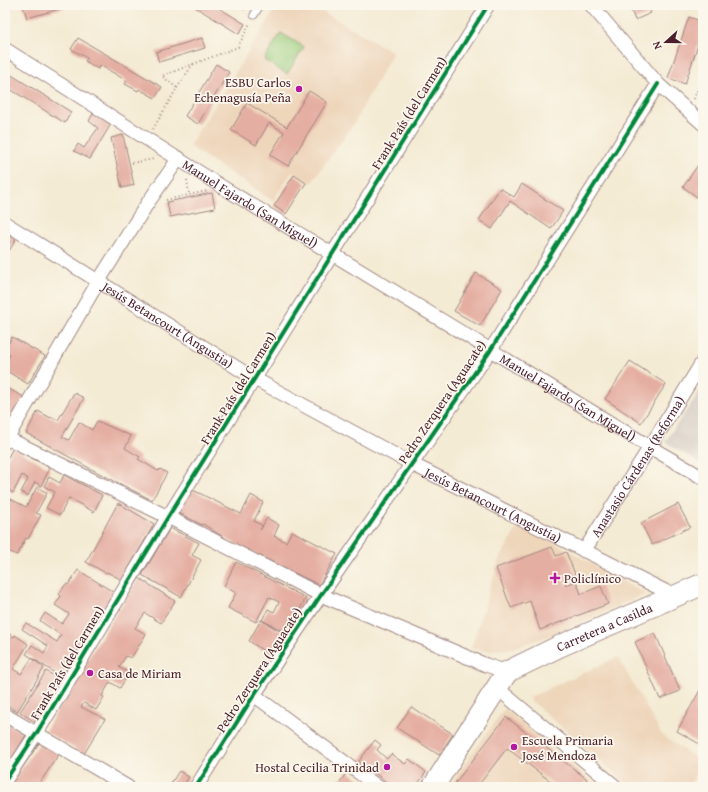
<svg xmlns="http://www.w3.org/2000/svg" width="708" height="792" font-family="'Gentium Book Plus',serif">
<rect width="100%" height="100%" fill="#fbf7ec"/>
<filter id="ink" filterUnits="userSpaceOnUse"><feTurbulence type="fractalNoise" baseFrequency=".025" numOctaves="2"/><feDisplacementMap in="SourceGraphic" scale="8" xChannelSelector="R" yChannelSelector="G"/><feConvolveMatrix kernelMatrix="1 2 1 2 8 2 1 2 1" color-interpolation-filters="sRGB"/></filter>
<filter id="wash" filterUnits="userSpaceOnUse"><feTurbulence type="fractalNoise" baseFrequency=".012" numOctaves="4" result="noise"/><feDisplacementMap in="SourceGraphic" scale="16" xChannelSelector="R" yChannelSelector="G"/><feGaussianBlur stdDeviation="0.9" result="paint"/><feColorMatrix in="noise" values="0 0 0 0 0 0 0 0 0 0 0 0 0 0 0 0 0 1.4 0 .05"/><feComposite in="paint" operator="in"/></filter>
<g filter="url(#wash)">
<rect width="100%" height="100%" fill="#f4ebd4"/>
<g fill="#eed6bb">
<polygon points="278,5 311,5 393,52 353,125 311,183 292,172 273,201 189,146"/>
<polygon points="520,523 645,594 555,634 512,648 489,651 471,649 498,562"/>
<polygon points="618,657 662,735 703,763 688,787 631,787 528,698"/>
<polygon points="505,708 597,787 448,787"/>
</g>
<polygon fill="#ccc2b9" points="703,386 703,465 665,442"/>
<polygon fill="#9ccd7d" stroke="#737654" points="281,33 304,47 287,74 264,60"/>
<g id="blocks">
<g fill="#e5aea2">
<polygon points="27,5 74,5 27,18 23,6"/>
<polygon points="192,5 214,5 245,24 239,34"/>
<polygon points="629,5 647,5 651,13 635,20"/>
<polygon points="689,17 703,22 703,30 685,84 668,78"/>
<polygon points="78,38 162,87 155,98 139,89 138,91 125,84 127,81 100,65 98,69 85,61 87,58 71,49"/>
<polygon points="202,38 205,48 159,62 156,52"/>
<polygon points="216,64 229,72 198,124 185,116"/>
<polygon points="5,71 71,112 65,123 5,86"/>
<polygon points="309,91 327,102 288,166 270,155 284,132 269,123 256,145 231,130 247,103 287,127"/>
<polygon points="94,112 111,124 90,159 74,151 78,144 84,148 98,128 89,121"/>
<polygon points="123,135 134,185 122,188 111,138"/>
<polygon points="698,165 703,168 703,194 700,199 683,187"/>
<polygon points="294,175 306,183 286,214 274,206"/>
<polygon points="522,184 563,211 551,229 510,201 492,229 479,220 500,188 514,197"/>
<polygon points="212,193 215,208 170,217 167,202"/>
<polygon points="5,232 16,240 5,257"/>
<polygon points="476,273 502,289 480,326 454,311"/>
<polygon points="12,337 45,356 28,384 5,370 5,364 10,355 5,352 5,349"/>
<polygon points="630,361 666,384 641,423 605,399"/>
<polygon points="5,387 24,397 6,428 5,427"/>
<polygon points="74,393 84,398 62,437 69,440 79,422 92,430 97,421 131,436 125,448 140,457 138,459 158,471 160,469 167,473 152,500 91,469 26,433 38,411 51,418 52,417 58,420"/>
<polygon points="13,448 50,468 41,486 35,482 28,496 21,492 28,479 22,475 13,493 5,488 5,463"/>
<polygon points="64,475 102,495 94,512 69,498 60,515 46,508 55,492 44,486 49,477 60,483"/>
<polygon points="37,487 47,493 36,513 41,515 28,539 26,538 17,555 6,550 5,552 5,496 26,507"/>
<polygon points="191,489 241,514 251,495 263,502 254,521 263,526 260,530 267,518 279,525 274,536 286,542 292,531 337,554 319,585 228,540 203,524 202,525 179,513"/>
<polygon points="118,503 154,524 122,580 107,572 106,573 86,562"/>
<polygon points="678,504 690,527 652,545 641,523"/>
<polygon points="170,528 199,543 192,555 201,560 181,597 142,575"/>
<polygon points="552,547 556,556 566,552 575,574 563,579 566,585 576,581 581,594 601,586 608,604 540,630 530,601 511,608 496,568"/>
<polygon points="236,562 306,598 287,633 262,620 268,609 274,612 279,602 269,597 256,622 228,608 236,593 224,586"/>
<polygon points="78,570 115,593 61,677 26,654 32,645 44,653 48,646 22,629 26,623 57,642 61,635 40,621 45,613 62,624 69,614 55,605 61,596 59,594 66,584 68,585"/>
<polygon points="139,578 175,601 161,623 145,613 135,628 146,634 131,658 126,656 119,667 129,673 120,688 110,682 102,696 104,697 96,710 84,703 81,707 105,719 84,754 45,731 100,639"/>
<polygon points="261,620 285,634 271,656 249,641"/>
<polygon points="5,631 14,637 15,635 28,644 13,669 21,674 32,658 44,668 17,712 5,704"/>
<polygon points="655,633 680,691 660,699 635,642"/>
<polygon points="46,671 61,680 50,697 51,699 36,723 20,712"/>
<polygon points="703,685 703,746 677,731"/>
<polygon points="411,707 453,734 439,755 397,728"/>
<polygon points="506,717 587,779 581,787 558,787 507,748 477,787 452,787"/>
<polygon points="5,722 26,735 5,770"/>
<polygon points="375,740 381,745 377,750 387,759 391,754 405,764 409,759 426,772 416,787 393,787 359,761"/>
<polygon points="40,742 59,754 37,787 9,787"/>
<polygon points="179,771 189,777 182,787 169,787"/>
<polygon points="348,771 371,787 336,787"/>
</g>
</g>
</g>
<g filter="url(#ink)">
<use href="#blocks" fill-opacity="0" stroke="#9f8580" stroke-width="1"/>
<g fill="none" stroke-linecap="round" stroke-linejoin="round">
<defs>
<polyline id="service" points="254,15 260,5"/>
<g id="minor">
<polyline points="591,5 658,84 703,124"/>
<path id="s1" d="M5,49L224,188L650,447L703,478"/>
<path id="s2" d="M5,223L255,379L412,464L675,596"/>
<polyline points="5,437 168,517 321,595 486,665 507,672"/>
<polyline points="5,442 98,282 147,204 179,158"/>
<path id="s3" d="M584,551L650,447L703,361"/>
<polyline points="497,688 616,787"/>
<polyline points="254,695 378,787"/>
<polyline points="5,715 128,787"/>
<polyline points="5,781 36,734 168,517 488,5"/>
<polyline points="196,787 254,695 321,595 490,351 658,84"/>
</g>
<g id="primary">
<path id="s4" d="M433,787L507,672L560,646L703,584"/>
</g>
</defs>
<use href="#service" stroke="#9f8580" stroke-width="9"/>
<use href="#minor" stroke="#9f8580" stroke-width="15"/>
<use href="#primary" stroke="#9f8580" stroke-width="23"/>
<g stroke="#9f8580" stroke-width="2" stroke-dasharray="1 3" stroke-linecap="butt">
<polyline points="237,5 246,10"/>
<polyline points="177,88 193,64"/>
<polyline points="694,99 703,75"/>
<polyline points="153,129 177,88 162,76 238,47 250,23"/>
<polyline points="132,163 154,159"/>
<polyline points="187,180 189,194"/>
<polyline points="166,200 207,191"/>
</g>
<use href="#service" stroke="#fff" stroke-width="7"/>
<use href="#minor" stroke="#fff" stroke-width="13"/>
<use href="#primary" stroke="#fff" stroke-width="21"/>
<defs>
<g id="cycleway">
<polyline points="5,781 36,734 168,517 488,5"/>
<polyline points="196,787 254,695 321,595 490,351 658,84"/>
</g>
</defs>
<use href="#cycleway" stroke="#fbf7ec" stroke-width="6"/>
<use href="#cycleway" stroke="#00873e" stroke-width="4"/>
</g>
</g>
<g fill="#b5179e" stroke="#fbf7ec" stroke-width="1.5">
<circle cx="299" cy="89" r="4"/>
<path d="M553 572h4v4h4v4h-4v4h-4v-4h-4v-4h4z"/>
<circle cx="90" cy="673" r="4"/>
<circle cx="514" cy="747" r="4"/>
<circle cx="387" cy="767" r="4"/>
</g>
<g text-anchor="middle" dominant-baseline="central" stroke-width="3.5" stroke-linejoin="round" paint-order="stroke">
<g font-size="13" fill="#4a1f2b" stroke="#fbf7ec" text-anchor="start">
<text x="291" y="82" text-anchor="end">ESBU Carlos<tspan x="291" dy="15">Echenagusía Peña</tspan></text>
<text x="564" y="578">Policlínico</text>
<text x="98" y="673">Casa de Miriam</text>
<text x="522" y="740">Escuela Primaria<tspan x="522" dy="15">José Mendoza</tspan></text>
<text x="379" y="767" text-anchor="end">Hostal Cecilia Trinidad</text>
</g>
<g font-size="13" fill="#4a1f2b" stroke="#fbf7ec">
<text transform="translate(409 113) rotate(-58)">Frank País (del Carmen)</text>
<text stroke="none"><textPath href="#s1" startOffset="290">Manuel Fajardo (San Miguel)</textPath></text>
<text stroke="none"><textPath href="#s2" startOffset="192">Jesús Betancourt (Angustia)</textPath></text>
<text transform="translate(238 388) rotate(-58)">Frank País (del Carmen)</text>
<text stroke="none"><textPath href="#s1" startOffset="662">Manuel Fajardo (San Miguel)</textPath></text>
<text transform="translate(442 402) rotate(-56)">Pedro Zerquera (Aguacate)</text>
<text stroke="none"><textPath href="#s3" startOffset="100">Anastasio Cárdenas (Reforma)</textPath></text>
<text stroke="none"><textPath href="#s2" startOffset="564">Jesús Betancourt (Angustia)</textPath></text>
<text stroke="none"><textPath href="#s4" startOffset="244">Carretera a Casilda</textPath></text>
<text transform="translate(67 663) rotate(-59)">Frank País (del Carmen)</text>
<text transform="translate(259 670) rotate(-57)">Pedro Zerquera (Aguacate)</text>
</g>
</g>
<rect width="708" height="792" fill="none" stroke="#fbf7ec" stroke-width="20"/>
<g transform="translate(666 42) rotate(249)" stroke="#fbf7ec" stroke-width="3" paint-order="stroke">
<path d="M0-3L7 15L0 10L-7 15Z" fill="#4a1f2b"/>
<text y="-6" font-size="11" font-weight="bold" text-anchor="middle" fill="#4a1f2b">N</text>
</g>
</svg>
